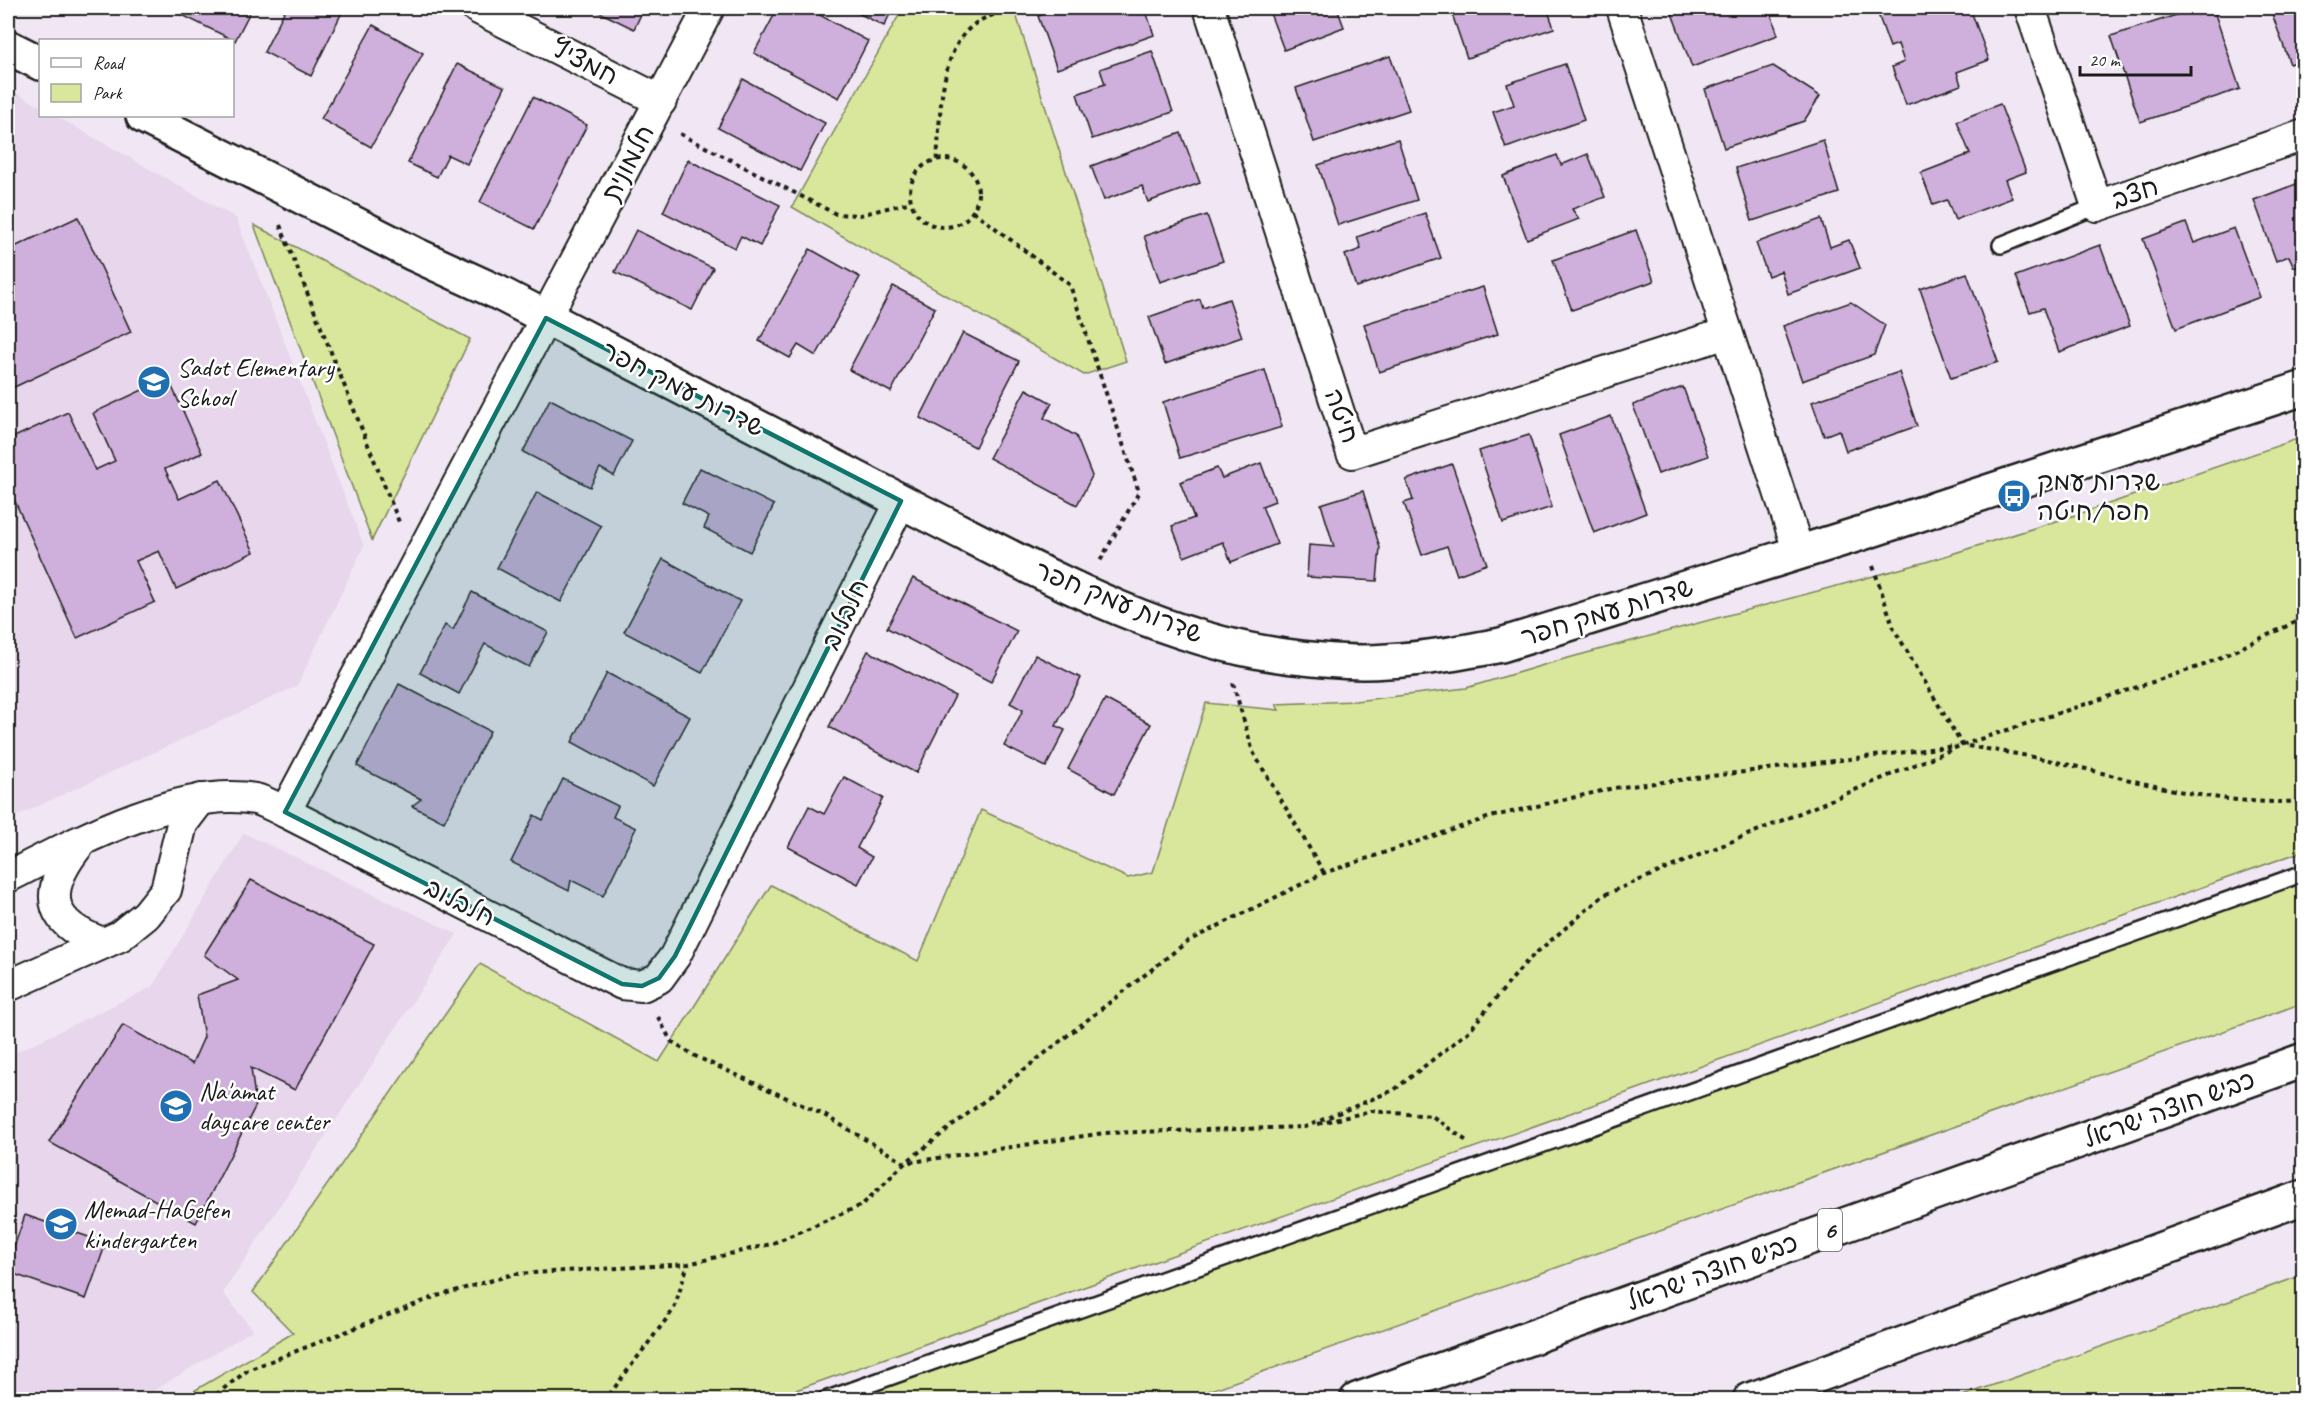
<svg xmlns="http://www.w3.org/2000/svg" width="2311" height="1407" font-family="Caveat,'Playpen Sans Hebrew',sans-serif">
<rect width="100%" height="100%" fill="#f1e7f4"/>
<filter id="ink" filterUnits="userSpaceOnUse"><feTurbulence type="fractalNoise" baseFrequency=".0167" numOctaves="2"/><feDisplacementMap in="SourceGraphic" scale="12" xChannelSelector="R" yChannelSelector="G"/><feConvolveMatrix kernelMatrix="1 2 1 2 8 2 1 2 1" color-interpolation-filters="sRGB"/></filter>
<g filter="url(#ink)">
<g fill="#e7d6ec">
<polygon points="8,88 40,106 40,116 56,116 236,218 364,546 297,686 8,820"/>
<polygon points="244,833 457,934 223,1293 253,1330 140,1399 8,1400 8,1056 152,987"/>
</g>
<g fill="#d8e79b" stroke="#7a825c" stroke-width="1.5">
<polygon points="903,8 1014,8 1126,361 1084,375 792,207"/>
<polygon points="254,225 470,339 372,540"/>
<polygon points="2303,437 2303,851 771,1399 180,1399 293,1333 253,1292 480,964 659,1062 771,885 918,961 981,810 1128,878 1153,872 1206,703 1279,710 1276,704 1355,701 1466,688 1557,661 1926,562 2082,513"/>
<polygon points="2303,873 2303,1003 1186,1399 829,1400"/>
<polygon points="2303,1275 2303,1399 1954,1399"/>
</g>
<g fill="#cfafdb" stroke="#1c1c1c" stroke-width="1.5">
<polygon points="181,8 252,8 235,41 178,13"/>
<polygon points="286,8 344,8 311,76 264,52"/>
<polygon points="591,8 644,8 634,29"/>
<polygon points="778,8 807,8 868,41 839,98 754,53"/>
<polygon points="848,8 893,8 884,26"/>
<polygon points="1064,8 1145,8 1154,35 1057,69 1038,16"/>
<polygon points="1268,8 1337,8 1344,27 1284,50"/>
<polygon points="1450,8 1547,8 1554,28 1467,58"/>
<polygon points="1670,8 1769,8 1778,35 1692,67"/>
<polygon points="1897,8 1970,8 1989,60 1957,72 1961,85 1906,105 1892,67 1904,62 1898,44 1890,47 1878,14"/>
<polygon points="2198,8 2213,8 2240,89 2140,122 2111,36"/>
<polygon points="2270,8 2304,8 2304,59 2290,64"/>
<polygon points="373,25 423,53 371,147 321,119"/>
<polygon points="1152,51 1173,112 1092,139 1077,94 1105,84 1100,69"/>
<polygon points="1390,56 1409,110 1314,142 1296,88"/>
<polygon points="457,64 505,87 467,164 448,155 437,177 408,163"/>
<polygon points="1565,64 1584,120 1506,148 1493,112 1514,105 1507,84"/>
<polygon points="1773,66 1820,96 1804,121 1724,148 1705,89"/>
<polygon points="743,79 825,123 800,171 718,128"/>
<polygon points="533,97 587,125 534,229 480,202"/>
<polygon points="2000,104 2026,172 2005,180 2012,198 1955,220 1947,200 1933,205 1921,173 1970,154 1957,121"/>
<polygon points="1181,133 1200,183 1148,202 1142,186 1104,200 1091,166"/>
<polygon points="1398,139 1417,200 1338,225 1318,165"/>
<polygon points="1823,140 1839,193 1752,221 1736,168"/>
<polygon points="1588,154 1605,197 1572,209 1579,219 1527,239 1503,176 1557,155 1561,165"/>
<polygon points="688,160 780,205 760,246 741,236 735,248 663,212"/>
<polygon points="2304,181 2304,263 2294,267 2289,256 2276,261 2254,200"/>
<polygon points="1425,213 1441,258 1356,287 1345,255 1361,249 1357,237"/>
<polygon points="1207,215 1223,261 1160,282 1144,236"/>
<polygon points="78,217 131,332 8,390 8,250"/>
<polygon points="1821,219 1830,247 1849,240 1860,268 1788,294 1781,271 1768,276 1756,243"/>
<polygon points="2186,223 2194,243 2234,228 2260,297 2176,329 2143,239"/>
<polygon points="636,230 713,268 692,310 615,272"/>
<polygon points="1636,230 1654,281 1572,310 1553,260"/>
<polygon points="2100,245 2130,326 2059,352 2043,308 2030,312 2016,276"/>
<polygon points="810,249 860,277 816,356 798,345 790,358 759,341"/>
<polygon points="1967,273 1998,362 1951,378 1920,289"/>
<polygon points="893,286 935,308 891,392 849,370"/>
<polygon points="1483,287 1498,334 1379,372 1364,324"/>
<polygon points="1200,299 1203,308 1229,299 1242,337 1165,364 1149,317"/>
<polygon points="1851,302 1885,325 1874,355 1802,381 1783,326"/>
<polygon points="963,333 1019,361 975,447 920,418"/>
<polygon points="1265,370 1282,427 1180,458 1163,402"/>
<polygon points="1899,372 1917,426 1846,451 1839,430 1824,436 1812,402"/>
<polygon points="168,378 202,453 165,469 179,499 220,480 254,552 176,589 159,551 136,561 155,602 77,638 8,486 8,440 68,412 95,470 115,461 93,413"/>
<polygon points="1683,387 1708,456 1658,474 1633,405"/>
<polygon points="1026,389 1052,403 1044,418 1076,436 1092,476 1077,505 989,458"/>
<polygon points="550,399 632,441 614,476 600,468 590,487 523,452"/>
<polygon points="1611,416 1646,513 1594,533 1559,435"/>
<polygon points="1529,435 1552,507 1503,523 1479,451"/>
<polygon points="1261,463 1275,501 1262,506 1277,544 1231,562 1223,542 1184,557 1172,526 1194,518 1180,482 1217,468 1222,478"/>
<polygon points="1452,464 1487,564 1457,575 1447,546 1422,555 1404,503 1413,500 1406,480"/>
<polygon points="700,468 774,505 750,552 704,528 709,517 682,503"/>
<polygon points="1363,491 1380,548 1377,581 1307,577 1309,545 1334,547 1321,504"/>
<polygon points="537,492 601,526 561,602 497,568"/>
<polygon points="663,559 740,601 702,673 624,632"/>
<polygon points="913,578 1017,631 991,682 887,628"/>
<polygon points="472,592 548,632 529,667 485,644 459,694 420,673 445,625 453,630"/>
<polygon points="868,651 955,696 916,773 829,727"/>
<polygon points="1035,655 1081,678 1056,726 1065,730 1046,767 1004,746 1023,710 1010,703"/>
<polygon points="607,673 690,717 653,786 572,742"/>
<polygon points="399,684 490,731 444,822 412,806 421,799 357,766"/>
<polygon points="1105,699 1151,724 1114,794 1068,769"/>
<polygon points="844,777 883,798 857,848 872,857 858,884 788,847 809,806 824,814"/>
<polygon points="563,779 618,806 613,817 636,828 603,896 571,880 569,891 511,862 534,815 543,820"/>
<polygon points="251,880 374,944 295,1090 251,1068 256,1105 196,1223 49,1142 123,1025 192,1064 204,1037 197,995 238,980 204,955"/>
<polygon points="25,1215 106,1243 86,1299 8,1272 8,1265"/>
</g>
<g fill="none" stroke-linecap="round" stroke-linejoin="round">
<defs>
<g id="lane">
<polyline points="2001,245 2097,206"/>
<polyline points="825,1400 2304,873"/>
</g>
<g id="street">
<polyline points="477,8 661,101"/>
<polyline points="709,8 285,812 622,984 642,986 659,978 675,956 901,501"/>
<polyline points="1209,8 1352,453 1727,333"/>
<polyline points="1622,8 1799,553"/>
<polyline points="2030,8 2097,206 2304,135"/>
<path d="M81,842C44,887 42,922 103,943"/>
<path d="M8,877C73,844 181,785 255,799C265,801 276,808 285,812"/>
<polyline points="8,986 120,936 146,915 166,890 182,824 201,799"/>
</g>
<g id="secondary">
<polyline points="8,47 40,63"/>
<path d="M143,116L414,254L497,292C639,366 781,440 924,513C1035,569 1154,637 1278,655C1314,660 1351,664 1387,661C1426,659 1463,652 1501,645L1862,533L2304,388"/>
</g>
<g id="highway">
<polyline points="1357,1400 2304,1060"/>
<polyline points="1750,1400 2304,1197"/>
</g>
</defs>
<use href="#lane" stroke="#1c1c1c" stroke-width="20"/>
<use href="#street" stroke="#1c1c1c" stroke-width="34"/>
<use href="#secondary" stroke="#1c1c1c" stroke-width="38"/>
<use href="#highway" stroke="#1c1c1c" stroke-width="38"/>
<g stroke="#1c1c1c" stroke-width="4" stroke-dasharray="4.5 4.5" stroke-linecap="butt">
<polyline points="680,134 836,214 860,215 911,202"/>
<circle cx="944" cy="193" r="34"/>
<path d="M937,160C941,117 937,44 981,20C992,14 1005,12 1016,8"/>
<polyline points="973,211 1070,285 1139,492 1100,561"/>
<polyline points="280,225 399,522"/>
<path d="M1873,566L1894,629L1962,745C1998,751 2034,756 2070,765C2148,784 2222,807 2304,801"/>
<polyline points="1233,683 1253,752 1324,873"/>
<polyline points="658,1017 671,1041 695,1056 824,1115 905,1163 1188,941 1324,873 1490,817 1614,788 1955,746"/>
<polyline points="1318,1124 1371,1111 1432,1116 1468,1142"/>
<polyline points="209,1400 248,1370 437,1296 514,1274 688,1264 771,1244 862,1205 905,1163 1104,1133 1305,1127 1394,1090 1468,1032 1528,960 1604,895 1962,745 2204,665 2304,618"/>
<polyline points="602,1400 609,1395 674,1309 688,1264"/>
</g>
<use href="#lane" stroke="#fff" stroke-width="15"/>
<use href="#street" stroke="#fff" stroke-width="30"/>
<use href="#secondary" stroke="#fff" stroke-width="33"/>
<use href="#highway" stroke="#fff" stroke-width="33"/>
</g>
</g>
<path fill="#0f766e" fill-opacity="0.2" stroke="#0f766e" stroke-width="4.5" stroke-linejoin="round" d="M546,318L901,501L675,956L659,978L642,986L622,984L285,812Z"/>
<defs>
<symbol id="school-disc" viewBox="-11 -11 22 22"><circle r="9.5" fill="#1f6fb2" stroke="#fff"/><path d="M0-5L7-2L0 1L-7-2ZM-4 1L0 2.5L4 1V4Q0 6-4 4Z" fill="#fff"/></symbol>
<symbol id="bus-disc" viewBox="-11 -11 22 22"><circle r="9.5" fill="#1f6fb2" stroke="#fff"/><path d="M-5-6H5V4H4V6H2V4H-2V6H-4V4H-5ZM-3.5-4V0h7V-4ZM-3.5 1.2v1.5H-2V1.2ZM2 1.2v1.5H3.5V1.2Z" fill="#fff"/></symbol>
</defs>
<g fill-rule="evenodd">
<use href="#school-disc" x="135" y="363" width="38" height="38"/>
<use href="#bus-disc" x="1995" y="477" width="38" height="38"/>
<use href="#school-disc" x="157" y="1087" width="38" height="38"/>
<use href="#school-disc" x="42" y="1205" width="38" height="38"/>
</g>
<g text-anchor="middle" dominant-baseline="central" stroke-width="5" stroke-linejoin="round" paint-order="stroke">
<rect fill="#fff" stroke="#606060" stroke-width="1.5" x="1818" y="1209" width="24" height="42" rx="4.5"/>
<g font-size="24" font-weight="bold" fill="#1c1c1c">
<text x="1830" y="1230">6</text>
</g>
<g font-size="26" fill="#1c1c1c" stroke="#fff">
<text transform="translate(585 62) rotate(27)">חמציץ</text>
<text transform="translate(628 163) rotate(-62)">חלמונית</text>
<text transform="translate(2135 193) rotate(-19)">חצב</text>
<text transform="translate(683 389) rotate(27)">שדרות עמק חפר</text>
<text transform="translate(1342 416) rotate(70)">חיטה</text>
<text transform="translate(1119 602) rotate(22)">שדרות עמק חפר</text>
<text transform="translate(1607 612) rotate(-17)">שדרות עמק חפר</text>
<text transform="translate(845 614) rotate(-64)">חלבלוב</text>
<text transform="translate(460 902) rotate(27)">חלבלוב</text>
<text transform="translate(2169 1109) rotate(-20)">כביש חוצה ישראל</text>
<text transform="translate(1712 1272) rotate(-20)">כביש חוצה ישראל</text>
</g>
<g font-size="26" fill="#1c1c1c" stroke="#fff" text-anchor="start">
<text x="177" y="367">Sadot Elementary<tspan x="177" dy="30">School</tspan></text>
<text x="2037" y="481">שדרות עמק<tspan x="2037" dy="30">חפר/חיטה</tspan></text>
<text x="199" y="1091">Na'amat<tspan x="199" dy="30">daycare center</tspan></text>
<text x="84" y="1209">Memad-HaGefen<tspan x="84" dy="30">kindergarten</tspan></text>
</g>
</g>
<rect width="2311" height="1407" fill="none" stroke="#fff" stroke-width="30"/>
<rect x="15" y="15" width="2281" height="1377" fill="none" stroke="#1c1c1c" stroke-width="2" filter="url(#ink)"/>
<rect x="39" y="39" width="195" height="78" fill="#ffffff" stroke="#a4a4a4" stroke-width="1.5"/>
<rect x="51" y="58" width="30" height="9" fill="#ffffff" stroke="#a4a4a4" stroke-width="1.5"/>
<text x="93" y="69" font-size="18" fill="#1c1c1c">Road</text>
<rect x="51" y="84" width="30" height="18" fill="#d8e79b" stroke="#a4a4a4" stroke-width="1.5"/>
<text x="93" y="99" font-size="18" fill="#1c1c1c">Park</text>
<path d="M2080 66v9h111v-9" fill="none" stroke="#1c1c1c" stroke-width="3"/>
<text x="2089" y="66" font-size="18" fill="#1c1c1c" stroke="#ffffff" stroke-width="4.5" paint-order="stroke">20 m</text>
</svg>
